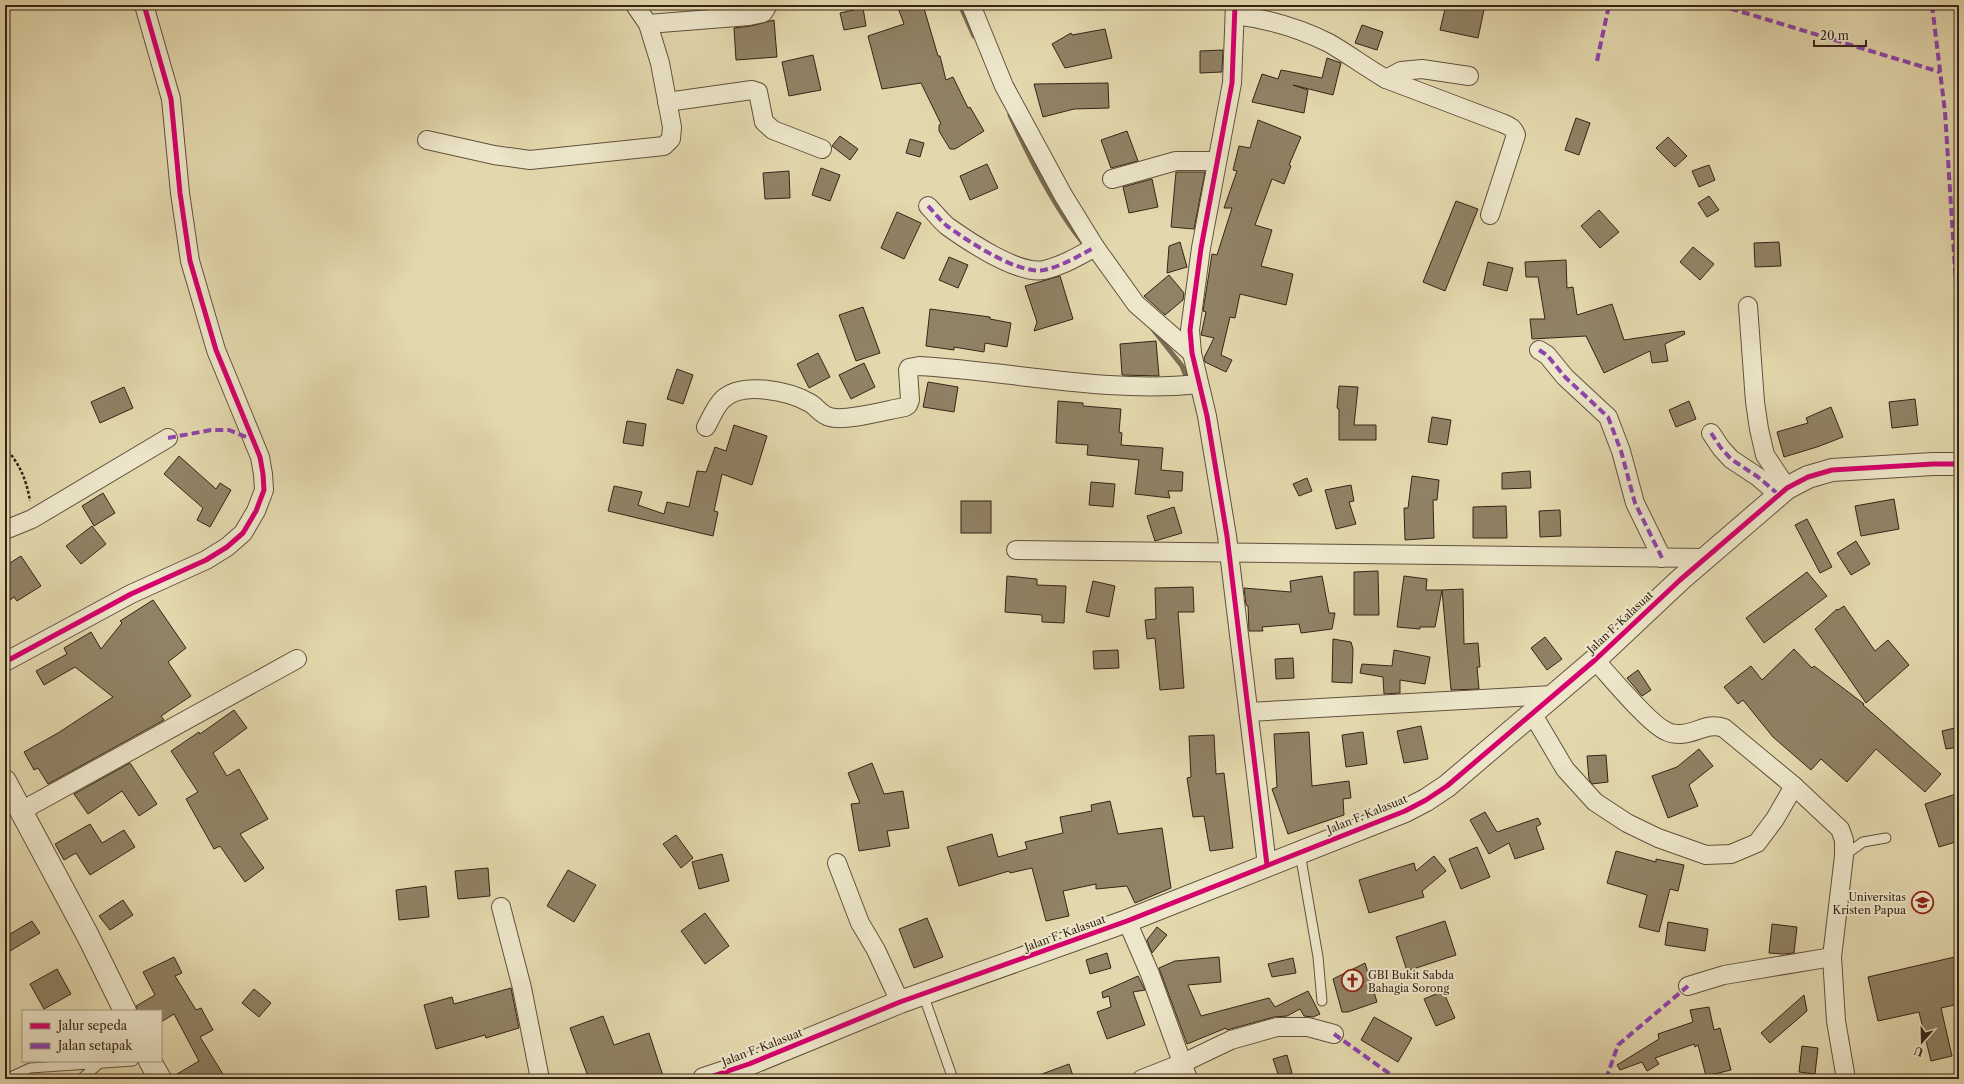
<svg xmlns="http://www.w3.org/2000/svg" width="1964" height="1084" font-family="'Libre Caslon Text',serif">
<rect width="100%" height="100%" fill="#e3d8ad"/>
<filter id="stains"><feTurbulence type="fractalNoise" baseFrequency=".005" numOctaves="4"/><feColorMatrix values="0 0 0 0 .2 0 0 0 0 .09 0 0 0 0 .02 0 0 0 .5 -.17"/></filter>
<radialGradient id="worn" r=".72"><stop offset=".6" stop-color="#630" stop-opacity="0"/><stop offset="1" stop-color="#630" stop-opacity=".3"/></radialGradient>
<g fill="none" stroke-linecap="round" stroke-linejoin="round">
<g stroke="#7a6b52" stroke-width="5">
<polyline points="960,5 974,36"/>
<path d="M1010,115C1028,155 1055,208 1083,243"/>
<polyline points="1152,328 1182,366 1188,381"/>
</g>
</g>
<g fill="#908265" stroke="#362417">
<polygon points="897,5 923,5 938,56 940,56 946,80 953,77 968,108 970,107 984,131 955,149 950,149 939,131 939,125 941,124 921,83 882,89 868,36 904,24"/>
<polygon points="1446,5 1485,5 1478,38 1440,30"/>
<polygon points="863,8 866,26 844,30 840,13"/>
<polygon points="774,20 777,57 736,60 734,28 751,26"/>
<polygon points="1362,25 1383,32 1377,50 1355,43"/>
<polygon points="1105,29 1112,58 1065,68 1052,44 1071,33 1072,35"/>
<polygon points="1223,50 1222,72 1200,73 1200,51"/>
<polygon points="813,55 821,90 789,96 782,62"/>
<polygon points="1327,58 1341,63 1333,95 1293,85 1308,90 1304,113 1252,102 1262,74 1278,79 1281,70 1322,78"/>
<polygon points="1108,83 1109,108 1074,109 1043,117 1034,84"/>
<polygon points="1576,118 1590,123 1579,155 1565,150"/>
<polygon points="1258,120 1301,137 1289,165 1291,166 1284,184 1272,179 1255,225 1272,230 1261,266 1293,274 1286,305 1240,294 1235,318 1230,317 1221,355 1232,360 1226,372 1205,362 1204,358 1214,338 1201,335 1206,312 1203,311 1212,254 1217,255 1232,208 1224,208 1237,171 1233,170 1239,146 1250,148"/>
<polygon points="1127,131 1138,161 1111,168 1101,140"/>
<polygon points="840,136 858,149 850,160 832,146"/>
<polygon points="1668,137 1687,156 1675,167 1656,148"/>
<polygon points="910,139 924,143 920,157 906,153"/>
<polygon points="987,164 998,188 970,200 960,176"/>
<polygon points="1709,165 1715,180 1699,187 1692,171"/>
<polygon points="821,168 840,175 830,201 812,195"/>
<polygon points="789,171 790,198 765,199 763,173"/>
<polygon points="1176,172 1205,172 1194,229 1171,227"/>
<polygon points="1152,179 1158,207 1129,213 1123,187"/>
<polygon points="1709,196 1719,210 1707,217 1698,203"/>
<polygon points="1456,201 1478,209 1445,291 1423,282"/>
<polygon points="1599,210 1619,232 1600,248 1581,226"/>
<polygon points="897,212 921,223 904,259 881,248"/>
<polygon points="1180,242 1187,267 1167,273 1169,246"/>
<polygon points="1779,242 1781,266 1755,267 1754,243"/>
<polygon points="1693,247 1714,264 1700,280 1680,262"/>
<polygon points="949,257 968,265 958,288 939,280"/>
<polygon points="1566,260 1567,288 1573,287 1577,315 1612,304 1624,340 1684,331 1685,334 1665,344 1668,361 1652,363 1650,351 1604,373 1586,336 1532,339 1530,319 1545,319 1538,277 1526,277 1525,262"/>
<polygon points="1488,262 1513,268 1507,291 1483,285"/>
<polygon points="1169,275 1184,293 1183,300 1165,315 1144,296"/>
<polygon points="1060,276 1073,319 1034,331 1037,322 1025,286"/>
<polygon points="863,307 880,353 856,361 839,315"/>
<polygon points="930,309 990,317 990,319 1011,323 1007,347 985,343 984,352 954,347 954,350 926,346"/>
<polygon points="1156,341 1159,376 1122,375 1120,344"/>
<polygon points="818,353 830,377 809,388 797,364"/>
<polygon points="864,363 875,387 851,399 839,375"/>
<polygon points="677,369 693,375 683,404 667,399"/>
<polygon points="928,382 958,387 954,412 923,407"/>
<polygon points="1339,386 1358,387 1354,425 1376,425 1376,440 1339,440 1339,409 1337,408"/>
<polygon points="124,387 133,408 100,423 91,402"/>
<polygon points="1915,399 1918,425 1892,428 1889,402"/>
<polygon points="1058,401 1083,403 1083,406 1121,409 1119,432 1122,433 1121,445 1163,448 1161,470 1183,472 1182,491 1168,491 1170,498 1135,494 1139,460 1087,455 1088,445 1056,443"/>
<polygon points="1689,401 1696,419 1676,427 1669,410"/>
<polygon points="1831,407 1843,437 1817,447 1784,457 1777,432 1808,423 1806,418"/>
<polygon points="1432,417 1451,420 1447,445 1428,442"/>
<polygon points="627,421 646,424 643,446 623,443"/>
<polygon points="734,425 767,436 752,485 722,474 714,511 718,512 713,536 608,511 614,486 642,492 638,505 664,514 667,502 689,507 697,471 706,472 715,447 726,451"/>
<polygon points="179,456 216,489 220,483 231,490 210,527 197,520 203,508 164,474"/>
<polygon points="1530,471 1531,488 1502,489 1502,473"/>
<polygon points="1412,476 1439,480 1437,500 1433,500 1434,538 1405,540 1404,508 1408,508"/>
<polygon points="1307,478 1312,491 1299,496 1293,484"/>
<polygon points="1091,482 1115,484 1113,507 1089,505"/>
<polygon points="1351,485 1354,501 1349,502 1356,524 1336,529 1325,490"/>
<polygon points="103,493 115,513 94,526 82,506"/>
<polygon points="1894,499 1899,529 1861,536 1855,506"/>
<rect x="961" y="501" width="30" height="32"/>
<polygon points="1506,506 1507,538 1473,538 1473,507"/>
<polygon points="1174,507 1182,533 1155,541 1147,516"/>
<polygon points="1560,510 1561,536 1540,537 1539,511"/>
<polygon points="1807,519 1832,567 1820,573 1795,525"/>
<polygon points="92,526 106,544 81,564 66,546"/>
<polygon points="1856,541 1870,564 1851,575 1837,553"/>
<polygon points="21,556 41,586 17,601 14,597 5,604 5,566"/>
<polygon points="1378,571 1379,615 1354,615 1354,572"/>
<polygon points="1807,572 1827,596 1764,643 1746,618"/>
<polygon points="1007,576 1037,579 1037,585 1066,586 1064,623 1042,622 1042,615 1005,612"/>
<polygon points="1322,576 1329,613 1335,613 1332,629 1301,633 1299,624 1262,627 1263,631 1249,631 1248,606 1246,605 1244,588 1291,592 1290,581"/>
<polygon points="1404,576 1427,579 1426,590 1442,590 1435,627 1420,627 1420,629 1397,627"/>
<polygon points="1093,581 1115,586 1109,617 1086,612"/>
<polygon points="1193,587 1194,612 1178,612 1184,688 1160,690 1155,638 1147,639 1145,620 1156,619 1155,588"/>
<polygon points="1463,589 1464,644 1478,643 1480,667 1477,667 1479,689 1451,690 1442,590"/>
<polygon points="153,600 186,648 168,662 191,696 161,716 164,720 48,784 38,768 34,770 24,752 58,733 113,697 75,667 44,685 36,671 67,654 64,648 91,632 101,649 122,623 120,621"/>
<polygon points="1844,606 1875,651 1888,640 1909,665 1866,703 1815,629 1837,609 1838,610"/>
<polygon points="1545,637 1562,659 1547,670 1531,648"/>
<polygon points="1333,639 1351,642 1353,649 1352,683 1332,682"/>
<polygon points="1794,649 1812,668 1814,666 1864,704 1863,705 1941,774 1925,792 1876,749 1847,782 1821,759 1811,770 1773,737 1743,700 1738,704 1724,687 1751,666 1762,680"/>
<polygon points="1118,650 1119,668 1094,669 1093,651"/>
<polygon points="1394,650 1430,657 1425,684 1400,680 1400,693 1384,694 1383,677 1360,673 1362,664 1392,666"/>
<polygon points="1293,658 1294,678 1276,679 1275,659"/>
<polygon points="1638,670 1651,690 1642,696 1627,678"/>
<polygon points="234,710 247,728 213,753 227,776 239,769 268,819 240,834 264,868 245,882 220,846 214,849 186,799 198,792 171,751 199,732 200,734"/>
<polygon points="1421,726 1428,759 1404,763 1397,731"/>
<polygon points="1959,727 1959,747 1946,749 1942,731"/>
<polygon points="1309,732 1312,786 1349,781 1351,798 1343,799 1344,815 1288,834 1272,789 1277,787 1274,734"/>
<polygon points="1363,732 1367,764 1346,767 1342,735"/>
<polygon points="1214,735 1216,774 1224,773 1233,848 1210,851 1204,816 1193,817 1187,778 1191,777 1189,736"/>
<polygon points="1699,749 1713,766 1689,785 1698,806 1668,818 1652,776 1677,767"/>
<polygon points="1606,755 1608,782 1592,784 1589,779 1587,756"/>
<polygon points="130,763 157,804 139,816 122,791 88,814 74,794"/>
<polygon points="872,763 884,794 903,791 909,828 887,831 890,846 859,851 851,804 860,803 848,773"/>
<polygon points="1956,794 1959,802 1959,841 1939,847 1925,804"/>
<polygon points="1110,801 1118,834 1162,828 1171,888 1135,903 1127,886 1096,889 1096,884 1063,891 1069,916 1046,921 1032,868 1010,873 1009,871 959,886 947,847 992,834 998,857 1027,849 1025,842 1063,833 1060,817 1092,811 1091,805"/>
<polygon points="1485,812 1497,832 1538,818 1541,824 1536,827 1544,849 1515,859 1509,843 1489,854 1470,820"/>
<polygon points="90,824 102,843 124,830 135,847 90,875 76,853 64,860 55,844"/>
<polygon points="676,835 693,858 681,868 663,844"/>
<polygon points="1477,847 1490,877 1461,889 1449,859"/>
<polygon points="1616,851 1656,862 1656,859 1684,865 1678,891 1670,889 1659,932 1639,927 1647,895 1607,883"/>
<polygon points="722,854 729,881 699,889 692,862"/>
<polygon points="1434,856 1446,871 1422,891 1424,897 1369,913 1359,880 1414,863 1416,871"/>
<polygon points="488,868 490,896 458,899 455,871"/>
<polygon points="568,870 596,885 574,922 547,906"/>
<polygon points="426,886 429,917 399,920 396,890"/>
<polygon points="123,900 133,915 110,930 99,916"/>
<polygon points="705,913 729,946 705,964 681,931"/>
<polygon points="927,918 943,957 914,968 899,929"/>
<polygon points="32,921 40,933 5,954 5,937"/>
<polygon points="1445,921 1456,955 1407,971 1396,937"/>
<polygon points="1668,922 1708,929 1705,951 1665,945"/>
<polygon points="1772,924 1797,927 1794,953 1783,954 1769,953"/>
<polygon points="1157,927 1167,935 1152,953 1147,940"/>
<polygon points="1107,953 1111,968 1090,974 1086,960"/>
<polygon points="1959,956 1959,1004 1941,1008 1952,1056 1931,1061 1919,1012 1878,1021 1868,977"/>
<polygon points="174,957 182,973 175,976 196,1010 201,1008 213,1030 200,1037 226,1079 172,1079 172,1077 199,1061 174,1014 161,1022 161,1011 137,1011 136,1006 155,995 143,972"/>
<polygon points="1219,957 1221,982 1188,985 1201,1016 1269,998 1275,1007 1308,991 1320,1014 1313,1017 1304,1016 1300,1009 1287,1016 1274,1017 1227,1030 1226,1028 1187,1044 1159,968 1175,961"/>
<polygon points="1293,958 1296,973 1272,977 1268,964"/>
<polygon points="1365,963 1377,1002 1348,1012 1342,1012 1333,979"/>
<polygon points="57,969 71,994 44,1009 30,984"/>
<polygon points="1138,976 1145,990 1133,992 1145,1025 1107,1039 1097,1012 1111,1007 1109,996 1103,998 1102,992"/>
<polygon points="511,988 519,1028 486,1038 485,1035 436,1049 424,1005 452,997 454,1004"/>
<polygon points="254,989 271,1003 259,1017 242,1003"/>
<polygon points="1443,991 1455,1018 1436,1026 1424,999"/>
<polygon points="1804,995 1807,1011 1770,1043 1761,1033"/>
<polygon points="1709,1007 1714,1030 1720,1028 1731,1070 1706,1076 1698,1045 1695,1047 1694,1044 1655,1058 1659,1064 1647,1071 1642,1062 1620,1070 1617,1065 1659,1039 1658,1034 1693,1022 1690,1010"/>
<polygon points="603,1016 614,1045 649,1033 664,1079 632,1079 630,1074 615,1079 589,1079 570,1028"/>
<polygon points="1374,1017 1412,1038 1398,1062 1361,1040"/>
<polygon points="1802,1046 1818,1048 1815,1074 1799,1072"/>
<polygon points="1287,1055 1292,1073 1279,1077 1273,1059"/>
<polygon points="1069,1064 1074,1079 1031,1079 1031,1078"/>
</g>
<g fill="none" stroke-linecap="round" stroke-linejoin="round">
<defs>
<g id="service">
<polyline points="1300,853 1318,957 1322,1001"/>
<polyline points="1845,855 1863,842 1886,838"/>
<polyline points="923,994 953,1079"/>
<polyline points="6,1079 30,1068 133,1061"/>
<polyline points="81,1079 100,1063"/>
</g>
<g id="minor">
<polyline points="971,5 1004,86 1063,195 1095,247 1136,304 1192,353"/>
<polyline points="1235,5 1232,83 1201,248 1190,330 1192,353 1207,416 1227,536 1267,865"/>
<path d="M1235,15C1268,19 1299,28 1329,43C1348,54 1367,68 1386,79L1401,71L1422,69L1469,76"/>
<polyline points="648,24 749,16 763,13 768,5"/>
<path d="M1386,79L1502,123C1509,126 1513,127 1516,135L1490,215"/>
<polyline points="667,102 752,90 758,92 764,122 773,130 822,149"/>
<polyline points="427,140 494,155 530,160 664,146 671,139 672,127 660,63 648,24 635,5"/>
<polyline points="1112,179 1176,161 1217,161"/>
<path d="M928,206C934,212 940,220 947,226C968,241 1018,275 1044,270C1062,266 1079,256 1095,247"/>
<polyline points="1748,306 1755,402 1759,429 1765,455 1787,488"/>
<polyline points="1539,350 1547,355 1565,377 1608,417 1621,451 1635,503 1662,558"/>
<path d="M706,427C711,418 715,407 723,399C743,381 789,391 810,403C817,407 821,415 830,417C845,422 887,410 905,407L908,405L910,400L908,370L909,368L919,366C1011,371 1107,394 1199,384"/>
<polyline points="1711,433 1721,448 1731,459 1758,477 1779,495"/>
<polyline points="5,530 32,519 168,438"/>
<polyline points="1016,550 1707,558"/>
<path d="M1595,660C1609,675 1649,724 1666,731C1669,733 1676,734 1681,734C1698,733 1707,722 1724,728L1794,786L1840,829L1844,840V856L1832,957L1836,1021L1846,1079"/>
<polyline points="5,662 131,594 206,560 227,547 243,533 256,511 264,490 263,474 260,457 216,350 190,261 180,193 171,99 144,5"/>
<polyline points="1249,712 1553,695"/>
<polyline points="1532,713 1565,769 1595,802 1627,823 1658,838 1706,855 1731,854 1757,843 1775,819 1794,786"/>
<polyline points="21,811 297,659"/>
<polyline points="837,863 860,923 876,950 900,1002"/>
<polyline points="501,907 522,988 540,1079"/>
<polyline points="1127,921 1150,974 1188,1079"/>
<polyline points="1688,986 1724,975 1832,957"/>
<polyline points="1142,1079 1183,1063 1231,1040 1277,1027 1308,1027 1334,1034"/>
</g>
<g id="tertiary">
<polyline points="5,781 88,936 125,1011"/>
<polyline points="150,1061 160,1079"/>
<polyline points="704,1079 749,1064 900,1002 1127,921 1405,811 1426,800 1447,786 1595,660 1680,580 1787,488 1808,477 1832,470 1933,464 1959,464"/>
</g>
</defs>
<use href="#service" stroke="#61513c" stroke-width="11"/>
<use href="#minor" stroke="#61513c" stroke-width="20"/>
<use href="#tertiary" stroke="#61513c" stroke-width="24"/>
<path stroke="#362417" stroke-width="2.5" stroke-dasharray="3 2" stroke-linecap="butt" d="M5,447C20,465 26,478 30,501"/>
<use href="#service" stroke="#ede6ca" stroke-width="9"/>
<use href="#minor" stroke="#ede6ca" stroke-width="18"/>
<use href="#tertiary" stroke="#ede6ca" stroke-width="22"/>
<g stroke="#8e44ad" stroke-width="4" stroke-dasharray="8 4" stroke-linecap="butt">
<polyline points="1719,5 1940,72"/>
<polyline points="1932,5 1945,112 1959,331"/>
<polyline points="1597,61 1609,5"/>
<path d="M928,206C934,212 940,220 947,226C968,241 1018,275 1044,270C1062,266 1079,256 1095,247"/>
<polyline points="1539,350 1547,355 1565,377 1608,417 1621,451 1635,503 1662,558"/>
<polyline points="1711,433 1721,448 1731,459 1758,477 1779,495"/>
<polyline points="168,438 211,430 229,430 254,440"/>
<polyline points="1334,1034 1397,1079"/>
<polyline points="1606,1079 1618,1045 1688,986"/>
</g>
<defs>
<g id="cycleway">
<polyline points="1235,5 1232,83 1201,248 1190,330 1192,353 1207,416 1227,536 1267,865"/>
<polyline points="5,662 131,594 206,560 227,547 243,533 256,511 264,490 263,474 260,457 216,350 190,261 180,193 171,99 144,5"/>
<polyline points="704,1079 749,1064 900,1002 1127,921 1405,811 1426,800 1447,786 1595,660 1680,580 1787,488 1808,477 1832,470 1933,464 1959,464"/>
</g>
</defs>
<use href="#cycleway" stroke="#ede6ca" stroke-width="8"/>
<use href="#cycleway" stroke="#d6006c" stroke-width="5"/>
</g>
<defs>
<symbol id="university-ring" viewBox="-11 -11 22 22"><circle r="9.5" fill="#ede6ca" stroke="#8f2418" stroke-width="1.5"/><path d="M0-5L7-2L0 1L-7-2ZM-4 1L0 2.5L4 1V4Q0 6-4 4Z" fill="#8f2418"/></symbol>
<symbol id="church-ring" viewBox="-11 -11 22 22"><circle r="9.5" fill="#ede6ca" stroke="#8f2418" stroke-width="1.5"/><path d="M-1.2-6h2.4v3.5h3.3v2.4h-3.3V6h-2.4V-.1h-3.3v-2.4h3.3Z" fill="#8f2418"/></symbol>
</defs>
<g fill-rule="evenodd">
<use href="#university-ring" x="1910" y="890" width="25" height="25"/>
<use href="#church-ring" x="1340" y="968" width="25" height="25"/>
</g>
<g text-anchor="middle" dominant-baseline="central" stroke-width="4" stroke-linejoin="round" paint-order="stroke">
<g font-size="11" fill="#362417" stroke="#ede6ca">
<text transform="translate(1620 622) rotate(-43)">Jalan F. Kalasuat</text>
<text transform="translate(1367 814) rotate(-22)">Jalan F. Kalasuat</text>
<text transform="translate(1065 933) rotate(-20)">Jalan F. Kalasuat</text>
<text transform="translate(762 1047) rotate(-21)">Jalan F. Kalasuat</text>
</g>
<g font-size="11" fill="#362417" stroke="#ede6ca" text-anchor="end">
<text x="1906" y="897">Universitas<tspan x="1906" dy="13">Kristen Papua</tspan></text>
<text x="1368" y="975" text-anchor="start">GBI Bukit Sabda<tspan x="1368" dy="13">Bahagia Sorong</tspan></text>
</g>
</g>
<rect width="1964" height="1084" fill="none" stroke="#e3d8ad" stroke-width="20"/>
<rect x="6" y="6" width="1952" height="1072" fill="none" stroke="#362417" stroke-width="2"/>
<rect x="10" y="10" width="1944" height="1064" fill="none" stroke="#362417"/>
<rect x="22" y="1010" width="140" height="52" fill="#ede6ca" stroke="#a49882"/>
<rect x="30" y="1023" width="20" height="6" fill="#d6006c" stroke="#a49882"/>
<text x="58" y="1030" font-size="12" fill="#362417">Jalur sepeda</text>
<rect x="30" y="1043" width="20" height="6" fill="#8e44ad" stroke="#a49882"/>
<text x="58" y="1050" font-size="12" fill="#362417">Jalan setapak</text>
<g transform="translate(1922 1042) rotate(200)" stroke="#ede6ca" stroke-width="3" paint-order="stroke">
<path d="M0-3L7 15L0 10L-7 15Z" fill="#362417"/>
<text y="-6" font-size="11" font-weight="bold" text-anchor="middle" fill="#362417">U</text>
</g>
<path d="M1814 40v6h52v-6" fill="none" stroke="#362417" stroke-width="2"/>
<text x="1820" y="40" font-size="12" fill="#362417" stroke="#ede6ca" stroke-width="3" paint-order="stroke">20 m</text>
<rect width="100%" height="100%" filter="url(#stains)"/>
<rect width="100%" height="100%" fill="url(#worn)"/>
</svg>
